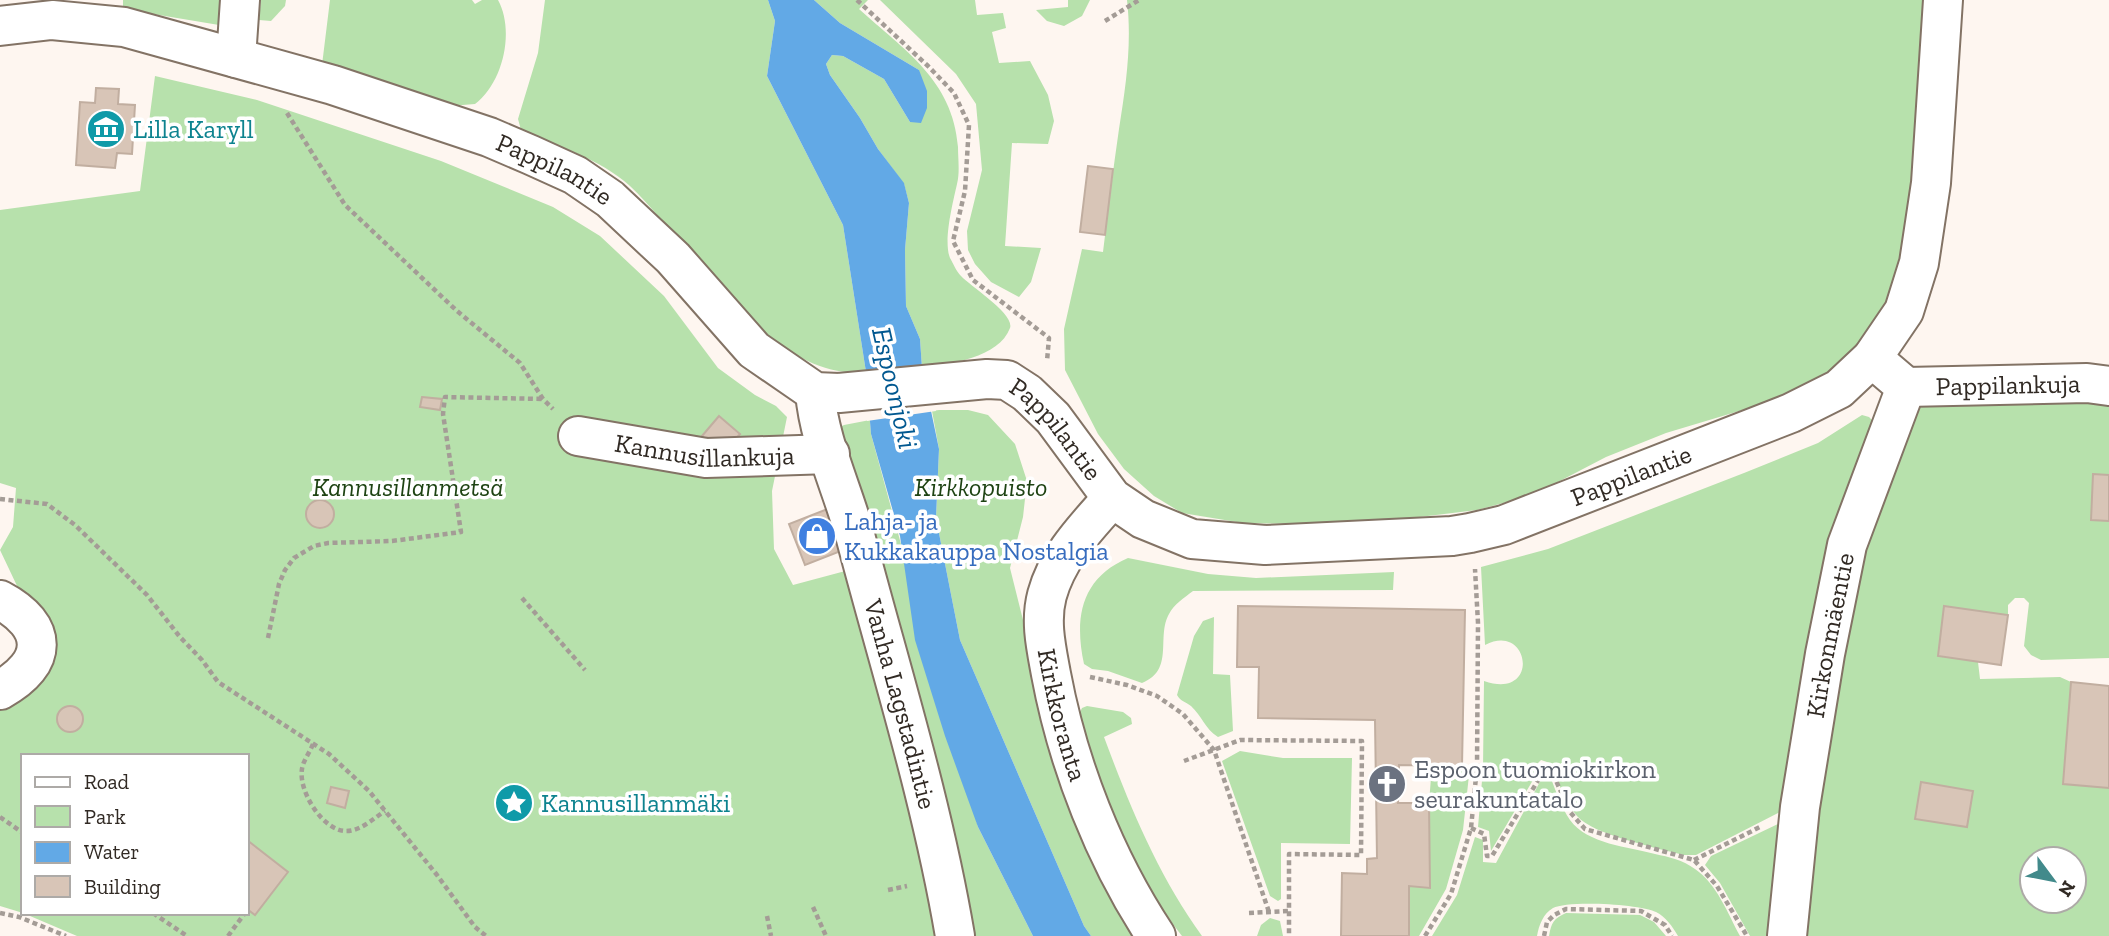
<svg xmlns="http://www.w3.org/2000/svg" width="2109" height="936" font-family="'Zilla Slab',serif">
<rect width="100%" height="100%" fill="#fef6f0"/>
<g fill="#b7e1ac" fill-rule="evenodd">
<polygon points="123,0 232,0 231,27 123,9"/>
<polygon points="261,0 286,0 285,6 271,21 259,20"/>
<path d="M330,0H472L475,4L482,0H498C515,31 503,83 475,104L450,106L322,65Z"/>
<path d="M545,0H768L775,21L767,76L843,225L866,372C769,382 691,244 630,186C600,159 558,146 521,130L518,119L538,53Z"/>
<path d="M814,0H868L859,9C904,50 953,80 958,147C958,159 960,172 957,184C953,202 943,241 950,258C953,263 956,271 961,276C970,286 1015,314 1010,328C999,358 949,364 922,368L920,339L906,306L905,250L909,203L904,184L878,149L860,118L830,75L826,64L832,55L843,56L884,79L910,122L919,70L840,23Z"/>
<polygon points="880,0 975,0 977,15 1003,13 1006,28 992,32 999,63 1030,61 1048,95 1054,121 1048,144 1012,143 1005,246 1041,248 1031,282 1019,297 991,282 975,264 968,250 967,231 982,170 976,104 956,74"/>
<polygon points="1068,0 1090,0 1082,16 1064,26 1047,21 1036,10 1068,7"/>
<path d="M1127,0H1924L1917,151L1911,238L1885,312L1845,366L1799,393L1666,433L1606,457L1533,495L1477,510L1403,519L1308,524L1243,523L1182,513L1154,496L1124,469L1098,434L1065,370L1064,329L1082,249L1103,252C1108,211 1113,170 1119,129C1126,85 1132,44 1127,0Z"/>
<polygon points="155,76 257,100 441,161 553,207 600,236 664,296 718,368 755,395 776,406 787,417 772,491 774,549 793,585 849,570 943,936 77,936 23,913 247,913 247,756 23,756 23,913 0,906 0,700 46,647 0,550 13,527 16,488 0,483 0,210 140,191"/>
<path d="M2109,398V658L2041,660L2031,655L2024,646L2029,603L2024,598H2015L2008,605V615L1944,606L1938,656L1978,662L1980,679L2060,677L2071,682L2063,783L2109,788V936H1805L1809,882L1850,577L1917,409L1938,400ZM2032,859H2074V901H2032Z"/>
<polygon points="939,410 968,410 988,415 1015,444 1027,481 1023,517 1010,568 1040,688 1143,936 1091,936 1084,926 960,640 936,518 939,449 932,411"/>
<path d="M1862,415L1869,417L1874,422L1784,810L1696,855H1683C1658,848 1593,835 1577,816C1564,801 1558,780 1550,763L1541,760L1535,766L1536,775L1491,851L1489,831L1478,827L1483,769L1484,681C1541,701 1530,621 1485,645L1481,567L1548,549L1744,473L1818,443Z"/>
<polygon points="870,420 871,434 978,827 1033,936 971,936 836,429 844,425"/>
<path d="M1128,558L1208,574L1256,578L1394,572L1393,590L1193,591C1184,598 1174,604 1169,614C1156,637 1175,670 1142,683L1108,671L1092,669L1084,664C1074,618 1081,578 1128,558Z"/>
<path d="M1214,617L1213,674L1230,675L1233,731L1218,737C1205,729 1202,716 1191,706C1185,701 1181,702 1177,695L1194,636L1203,621Z"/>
<path d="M1087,706L1123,712L1131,718L1132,724L1104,737C1130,807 1158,875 1202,936H1182C1132,871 1102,792 1079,714L1082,708Z"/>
<polygon points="1240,751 1283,758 1352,758 1350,844 1281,843 1281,899 1278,901 1270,896 1222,761"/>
<polygon points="1432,765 1470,766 1463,830 1446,889 1419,936 1409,936 1409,886 1430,888 1429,803"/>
<path d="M1550,776C1556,791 1561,807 1570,820C1587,844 1629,847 1655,854C1669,857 1683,860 1695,869C1717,884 1728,914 1740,936H1678C1672,926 1666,917 1656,912C1641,904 1567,900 1553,908C1543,914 1539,925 1537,936H1432L1457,895L1475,837L1483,840V862L1496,863L1542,778Z"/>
<polygon points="1782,822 1775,936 1750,936 1720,883 1705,865 1711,856"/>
<path d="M1566,913L1640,915L1654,922L1666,936H1549C1551,923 1554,918 1566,913Z"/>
<polygon points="1270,918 1280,921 1283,936 1257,936 1261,925"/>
</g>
<polygon fill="#62a9e6" points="768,0 814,0 840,23 919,70 927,91 927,108 921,123 910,122 884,79 843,56 832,55 826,64 830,75 860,118 878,149 904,183 909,203 905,250 906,306 920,339 922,368 939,449 936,518 960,640 1084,926 1091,936 1033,936 978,827 945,736 915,640 900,536 871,434 866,372 843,225 767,76 775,21"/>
<polygon fill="#fef6f0" points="925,368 936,411 867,421 862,373"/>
<g fill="#d8c5b7" stroke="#c1aea0" stroke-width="2">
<polygon points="96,88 119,89 118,104 135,105 132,154 117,153 115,168 76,165 80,102 95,103"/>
<polygon points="1088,166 1113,169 1105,235 1080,232"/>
<polygon points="422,397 442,399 440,410 420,407"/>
<polygon points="719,416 740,434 722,454 702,436"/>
<polygon points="2093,474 2109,475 2109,521 2091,520"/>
<circle cx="320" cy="514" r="14"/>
<polygon points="830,508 846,549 805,565 789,524"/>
<polygon points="1238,606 1465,610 1462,766 1399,765 1398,803 1429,803 1430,888 1409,886 1409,936 1341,936 1342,873 1367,874 1367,859 1377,858 1375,720 1258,718 1259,667 1237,667"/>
<polygon points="1944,606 2008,615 2001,665 1938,656"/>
<polygon points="2071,682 2109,686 2109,788 2063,784"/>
<circle cx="70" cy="719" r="13"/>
<polygon points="1921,782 1973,791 1967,827 1915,819"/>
<polygon points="331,787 349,791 345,808 327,803"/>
<polygon points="247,840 288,872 255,915 247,909"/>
</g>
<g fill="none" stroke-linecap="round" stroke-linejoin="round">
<defs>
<g id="minor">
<path id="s1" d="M0,26L52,20L124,27L333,85L489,137L531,155L575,175L610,199L673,258L754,350L815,392L839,393L987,379L1007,380L1027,393L1053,418L1112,498L1143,519L1192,539L1265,545L1452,536L1470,533L1504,525L1791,413L1839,389L1872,358L1904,311L1919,263L1931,183L1943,0"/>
<polyline points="236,58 240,0"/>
<path id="s2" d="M1906,387L2087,383L2109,386"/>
<path id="s3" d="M815,392C819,441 842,488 855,535C890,668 932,800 955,936"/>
<path id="s4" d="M578,436L706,458L830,454"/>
<path id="s5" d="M1112,498C1086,528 1058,555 1047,595C1040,621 1046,647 1051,674C1068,765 1105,859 1156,936"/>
<path d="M0,600C49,626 49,663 0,690"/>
<path id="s6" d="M1787,936L1800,807L1825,654L1847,545L1906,387L1872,358"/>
</g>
</defs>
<use href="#minor" stroke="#837365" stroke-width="42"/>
<g stroke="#a49c96" stroke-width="4.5" stroke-dasharray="5 3.5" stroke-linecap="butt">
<polyline points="857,0 928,66 954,93 969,125 965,191 953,241 973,280 1049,338 1047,361"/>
<polyline points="1105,21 1139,0"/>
<polyline points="287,113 345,205 457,311 520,363 543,399 553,409"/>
<polyline points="0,499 47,504 75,525 147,595 180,637 202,660 218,682 329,754 369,791 437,875 475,927 486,936"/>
<polyline points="522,598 585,670"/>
<polyline points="268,638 279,584 285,570 294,558 314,546 328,543 392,541 461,532 443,414 445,397 543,399"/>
<polyline points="1090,677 1127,685 1157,696 1183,714 1214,750 1269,912"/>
<path d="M313,744C310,752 303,761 302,769C298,791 323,831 346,831C361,831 374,818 385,811"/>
<polyline points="1184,761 1240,740 1362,741 1361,855 1289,854 1289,936"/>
<polyline points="0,817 23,833"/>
<polyline points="1471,828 1484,834 1487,856 1492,856 1545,769 1553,774 1570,812 1585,829 1694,860 1717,886 1747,936"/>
<polyline points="1694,860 1762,826"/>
<polyline points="888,890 907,886"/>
<polyline points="813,907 826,936"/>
<polyline points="0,913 19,917 66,936"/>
<polyline points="153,913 187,936"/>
<polyline points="1249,913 1289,911"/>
<polyline points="767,916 771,936"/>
<polyline points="228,936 245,913"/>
<polyline points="1425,936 1451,894 1471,828 1477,767 1478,623 1475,569"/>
<polyline points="1544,936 1547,922 1554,915 1566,909 1641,911 1665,925 1672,936"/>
</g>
<use href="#minor" stroke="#fff" stroke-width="38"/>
</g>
<defs>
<symbol id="museum-disc" viewBox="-11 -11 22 22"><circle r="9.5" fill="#0f9aa8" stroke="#fff"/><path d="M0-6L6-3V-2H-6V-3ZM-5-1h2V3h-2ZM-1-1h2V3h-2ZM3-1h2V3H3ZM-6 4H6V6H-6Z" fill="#fff"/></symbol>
<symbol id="shop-disc" viewBox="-11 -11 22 22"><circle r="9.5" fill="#3f7fe0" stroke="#fff"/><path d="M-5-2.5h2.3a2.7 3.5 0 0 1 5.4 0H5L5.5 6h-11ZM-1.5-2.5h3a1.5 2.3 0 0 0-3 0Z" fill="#fff"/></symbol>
<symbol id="church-disc" viewBox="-11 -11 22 22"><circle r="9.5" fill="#6b7280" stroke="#fff"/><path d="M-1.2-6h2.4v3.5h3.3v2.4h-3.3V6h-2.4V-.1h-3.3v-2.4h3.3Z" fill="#fff"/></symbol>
<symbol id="sight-disc" viewBox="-11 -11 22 22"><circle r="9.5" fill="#0f9aa8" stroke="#fff"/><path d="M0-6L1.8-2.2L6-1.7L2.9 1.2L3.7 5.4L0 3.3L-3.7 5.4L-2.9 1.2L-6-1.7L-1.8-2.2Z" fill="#fff"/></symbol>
</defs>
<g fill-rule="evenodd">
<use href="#museum-disc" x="84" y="107" width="44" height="44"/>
<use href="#shop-disc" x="795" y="514" width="44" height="44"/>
<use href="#church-disc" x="1365" y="762" width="44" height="44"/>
<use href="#sight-disc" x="492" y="781" width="44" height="44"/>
</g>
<g text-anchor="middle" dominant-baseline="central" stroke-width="7" stroke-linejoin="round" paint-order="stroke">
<g font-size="26" fill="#0d838f" stroke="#fff" text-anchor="start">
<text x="133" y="129">Lilla Karyll</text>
<text x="541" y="803">Kannusillanmäki</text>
</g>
<g font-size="26" fill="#312a24" stroke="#fff">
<text stroke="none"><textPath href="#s1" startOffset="579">Pappilantie</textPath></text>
<text stroke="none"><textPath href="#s2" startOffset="102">Pappilankuja</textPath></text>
<text stroke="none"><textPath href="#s1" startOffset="1188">Pappilantie</textPath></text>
<text stroke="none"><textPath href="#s4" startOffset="128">Kannusillankuja</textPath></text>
<text stroke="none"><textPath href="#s1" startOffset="1818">Pappilantie</textPath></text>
<text stroke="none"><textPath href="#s6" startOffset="304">Kirkonmäentie</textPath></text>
<text stroke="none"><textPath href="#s3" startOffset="324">Vanha Lagstadintie</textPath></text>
<text stroke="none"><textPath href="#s5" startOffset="240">Kirkkoranta</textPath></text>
</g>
<g font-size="26" font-style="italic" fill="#1e4313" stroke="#fff">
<text x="408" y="487">Kannusillanmetsä</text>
<text x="981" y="487">Kirkkopuisto</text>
</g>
<g font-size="26" fill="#366cbe" stroke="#fff" text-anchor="start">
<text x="844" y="521">Lahja- ja<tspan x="844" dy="30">Kukkakauppa Nostalgia</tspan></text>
</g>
<g font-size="26" fill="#5b616d" stroke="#fff" text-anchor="start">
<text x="1414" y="769">Espoon tuomiokirkon<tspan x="1414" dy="30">seurakuntatalo</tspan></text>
</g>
<g font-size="28" font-style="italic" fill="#015890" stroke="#fff">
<text transform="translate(895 388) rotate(77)">Espoonjoki</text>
</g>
</g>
<rect x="21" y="754" width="228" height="161" fill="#ffffff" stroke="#adaaa7" stroke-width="2"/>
<rect x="35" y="777" width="35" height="10" fill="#ffffff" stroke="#adaaa7" stroke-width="2"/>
<text x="84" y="789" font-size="21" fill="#312a24">Road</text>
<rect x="35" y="806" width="35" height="21" fill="#b7e1ac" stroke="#adaaa7" stroke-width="2"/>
<text x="84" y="824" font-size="21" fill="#312a24">Park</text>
<rect x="35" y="842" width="35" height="21" fill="#62a9e6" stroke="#adaaa7" stroke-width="2"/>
<text x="84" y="859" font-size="21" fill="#312a24">Water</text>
<rect x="35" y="876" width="35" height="21" fill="#d8c5b7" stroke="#adaaa7" stroke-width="2"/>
<text x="84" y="894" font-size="21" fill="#312a24">Building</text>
<g transform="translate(2053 880) rotate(122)"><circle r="33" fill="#ffffff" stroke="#adaaa7" stroke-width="2"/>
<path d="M0-5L12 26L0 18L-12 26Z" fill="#428a8b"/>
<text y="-10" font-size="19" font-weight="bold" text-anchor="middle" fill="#312a24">N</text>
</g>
</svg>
